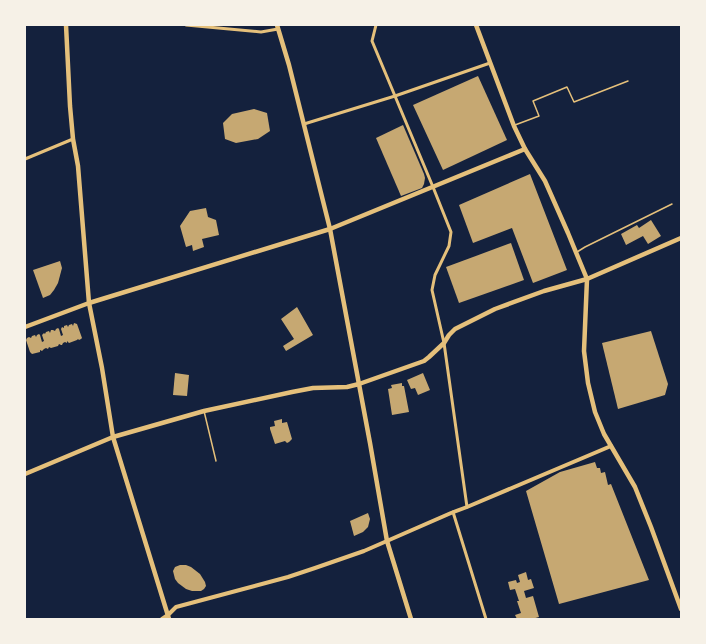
<svg xmlns="http://www.w3.org/2000/svg" width="706" height="644" font-family="Jost,sans-serif">
<rect width="100%" height="100%" fill="#14213d"/>
<g fill="#c6a872">
<polygon points="478,76 507,140 443,170 413,105"/>
<polygon points="254,109 267,113 270,131 258,139 236,143 225,139 223,123 232,114"/>
<polygon points="403,125 424,174 425,178 424,184 422,188 401,196 376,138"/>
<polygon points="530,174 567,270 533,283 512,228 473,243 459,205"/>
<polygon points="206,208 208,217 216,220 219,235 202,239 204,247 193,251 192,245 186,247 180,226 190,211"/>
<polygon points="651,220 661,236 648,244 643,236 626,245 621,234 637,225 639,228"/>
<polygon points="511,243 524,280 459,303 446,267"/>
<polygon points="60,261 62,268 58,283 54,290 50,295 43,298 33,270"/>
<polygon points="297,307 313,335 286,351 283,346 294,339 281,319"/>
<polygon points="74,323 77,324 82,338 81,339 79,340 78,339 77,340 69,343 67,341 67,343 65,342 63,343 62,345 61,345 59,344 58,346 51,348 49,347 48,349 46,348 44,349 42,351 40,350 40,352 32,354 30,352 26,340 27,338 29,337 31,338 32,336 35,335 36,337 37,335 39,334 40,335 42,342 44,341 42,335 44,333 45,334 46,332 49,331 50,333 51,330 53,330 55,331 56,329 58,328 59,329 61,336 63,335 61,329 62,327 64,328 64,326 67,325 68,327 69,325 72,324 73,326"/>
<polygon points="651,331 668,384 665,395 618,409 602,343"/>
<polygon points="175,373 189,375 187,396 173,395"/>
<polygon points="423,373 430,390 418,395 415,388 411,389 407,380"/>
<polygon points="402,383 402,386 404,386 409,412 392,415 388,389 392,388 391,385"/>
<polygon points="282,419 282,423 287,422 292,439 289,442 287,443 285,441 275,444 270,429 270,427 275,426 274,421"/>
<polygon points="595,462 597,468 600,468 601,473 605,472 608,485 611,484 649,580 559,604 526,491 560,472"/>
<polygon points="368,513 370,519 368,527 363,532 354,536 350,521"/>
<polygon points="180,565 186,565 191,567 200,574 205,582 206,586 204,589 201,591 192,591 186,589 178,583 175,579 173,571 175,567"/>
<polygon points="526,572 528,580 531,579 534,588 524,591 526,598 533,596 539,617 532,619 517,619 515,615 521,613 517,601 519,601 515,589 510,590 508,582 516,580 517,583 520,582 518,575"/>
</g>
<g fill="none" stroke-linecap="round" stroke-linejoin="round">
<g stroke="#e5c07b" stroke-width="1.5">
<polyline points="515,125 539,116 533,101 567,87 574,102 628,81"/>
<polyline points="577,252 585,247 672,204"/>
<polyline points="204,411 216,461"/>
</g>
<g stroke="#e5c07b" stroke-width="3">
<polyline points="186,25 261,32 278,29"/>
<polyline points="376,25 372,41 433,187 451,232 449,246 435,275 432,290 444,343 467,507"/>
<polyline points="304,124 395,96 490,63"/>
<polyline points="25,159 73,139"/>
<polyline points="453,512 486,619"/>
</g>
<polyline stroke="#e5c07b" stroke-width="4" points="162,619 168,615 176,607 288,577 315,568 364,551 451,513 467,507 611,446"/>
<g stroke="#e5c07b" stroke-width="4.5">
<polyline points="66,25 70,106 73,139 78,166 89,303 102,368 113,437 169,619"/>
<polyline points="277,25 289,65 330,229 370,443 387,541 411,619"/>
<polyline points="476,25 514,126 525,149 545,181 568,233 587,279 584,351 588,383 595,412 604,434 635,487 651,527 681,609"/>
<polyline points="25,327 89,303 330,229 525,149"/>
<polyline points="25,474 113,437 204,411 292,392 313,388 347,387 359,384 424,361 429,357 444,343 449,335 455,329 495,309 544,291 587,279 681,238"/>
</g>
</g>
<rect width="706" height="644" fill="none" stroke="#f6f1e7" stroke-width="52"/>
</svg>
